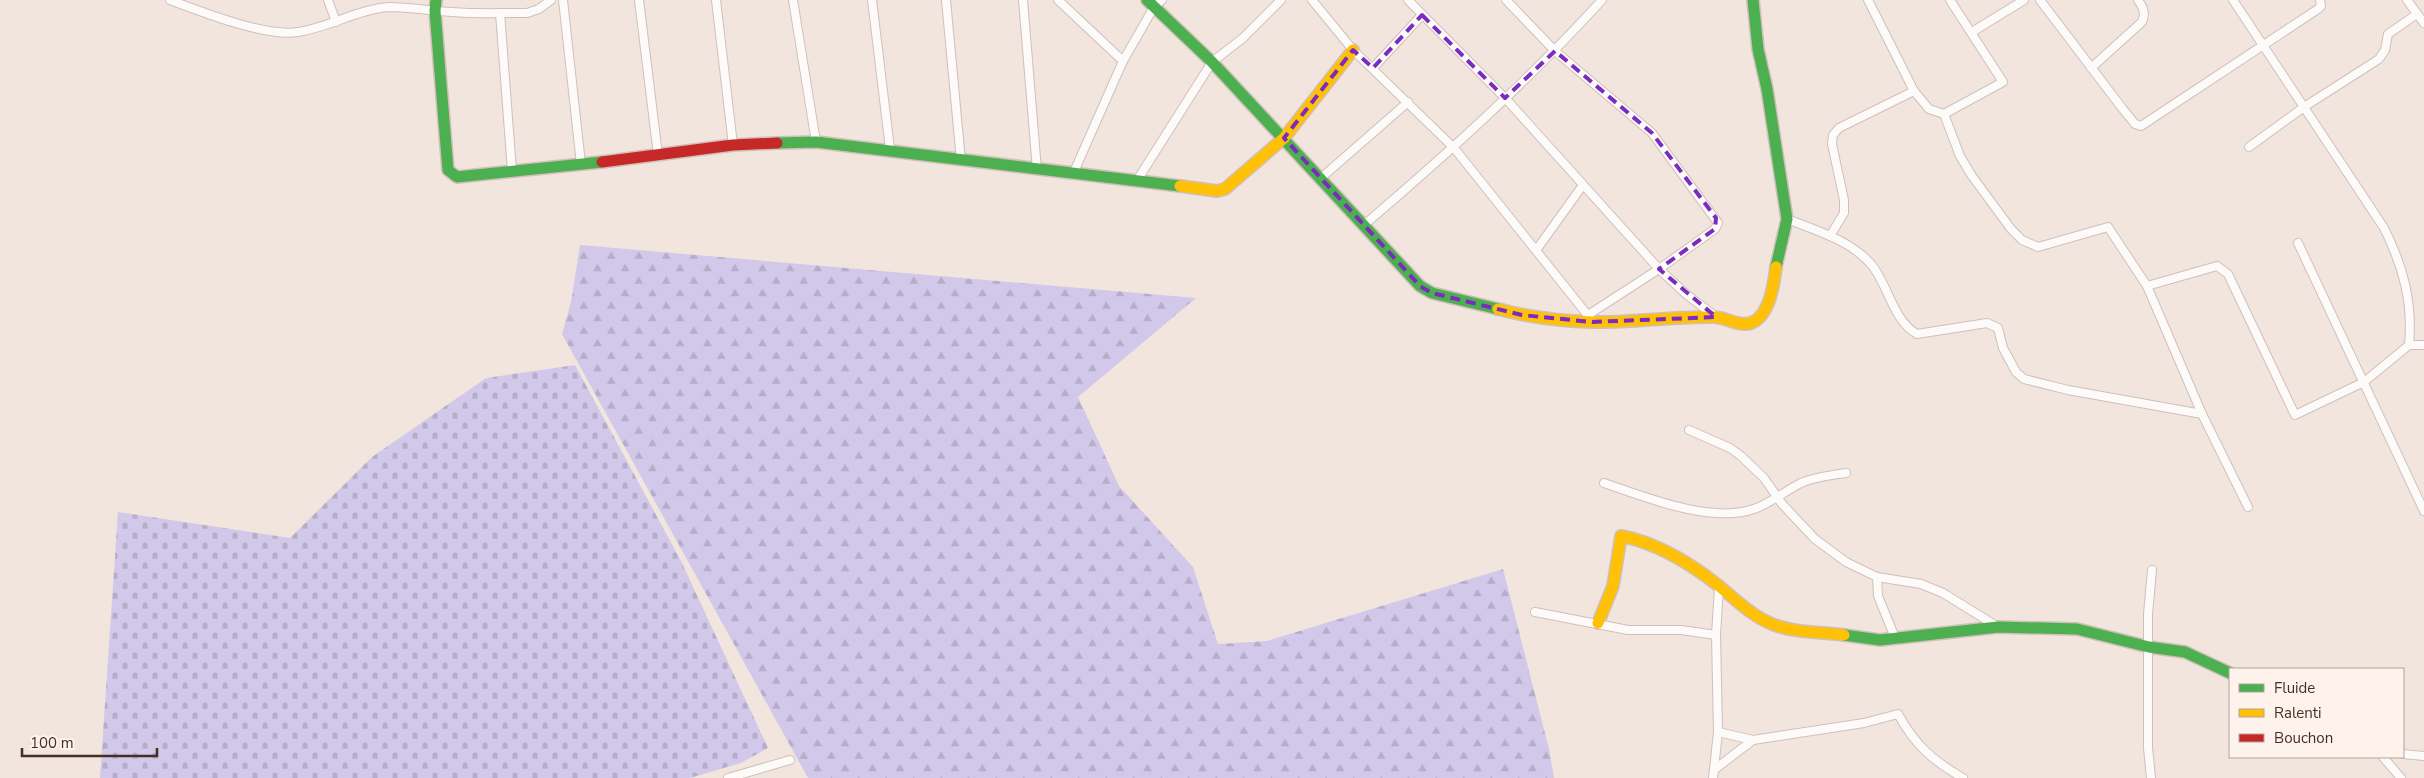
<svg xmlns="http://www.w3.org/2000/svg" width="2424" height="778" font-family="'Nunito Sans',sans-serif">
<defs>
<pattern id="forest-firs" width="22" height="20" patternUnits="userSpaceOnUse" patternTransform="scale(1.25)"><rect width="22" height="20" fill="#d2c9ea"/><path d="M5 1l3.5 6h-7zM16 11l3.5 6h-7z" fill="#b6adc9"/></pattern>
<pattern id="cemetery-stones" width="16" height="16" patternUnits="userSpaceOnUse" patternTransform="scale(1.25)"><rect width="16" height="16" fill="#d2c9ea"/><path d="M2 7V4a2 2 0 0 1 4 0v3zM10 15v-3a2 2 0 0 1 4 0v3z" fill="#b6adc9"/></pattern>
</defs>
<rect width="100%" height="100%" fill="#f1e5de"/>
<polygon fill="url(#forest-firs)" points="580,245 1196,298 1078,397 1119,486 1193,567 1218,644 1267,641 1503,569 1549,749 1554,778 808,778 562,334 571,302"/>
<polygon fill="url(#cemetery-stones)" points="575,365 681,561 768,748 741,763 690,778 100,778 118,512 290,538 372,457 486,378"/>
<g fill="none" stroke-linecap="round" stroke-linejoin="round">
<defs>
<g id="street">
<path d="M170,0C202,12 265,37 298,32C330,27 358,9 390,7C410,7 431,11 451,12C476,14 502,13 527,13L539,9L551,0"/>
<polyline points="328,0 336,22"/>
<polyline points="563,0 581,164"/>
<polyline points="639,0 658,155"/>
<polyline points="716,0 733,145"/>
<polyline points="793,0 816,142"/>
<polyline points="872,0 890,149"/>
<polyline points="946,0 961,161"/>
<polyline points="1023,0 1037,170"/>
<polyline points="1058,0 1123,61 1073,174"/>
<polyline points="1312,0 1353,50 1454,148 1590,318"/>
<polyline points="1408,0 1505,98 1659,269 1686,294 1716,317"/>
<polyline points="1506,0 1555,51 1652,133 1718,223 1715,229 1659,269 1588,315"/>
<polyline points="1868,0 1914,91 1929,109 1944,114 2003,82 1950,0"/>
<polyline points="2040,0 2122,108 2135,124 2141,126 2318,9 2321,6 2320,0"/>
<path d="M2233,0L2384,228C2403,266 2413,302 2409,345"/>
<polyline points="2407,0 2424,23"/>
<polyline points="500,13 512,171"/>
<polyline points="1972,32 2024,0"/>
<polyline points="1123,61 1154,7 1162,0"/>
<polyline points="1373,68 1422,15"/>
<path d="M2091,68L2142,22C2146,13 2143,7 2138,0"/>
<polyline points="1944,114 1960,156 1972,176 2011,229 2022,240 2038,247 2108,227 2147,286 2202,414 2248,507"/>
<polyline points="2249,147 2304,107 2379,59 2385,50 2388,34 2417,14"/>
<polyline points="1321,178 1408,102"/>
<polyline points="1136,182 1212,62 1243,38 1281,0"/>
<path d="M1787,219C1815,230 1850,240 1871,264C1888,284 1893,321 1917,334L1987,323L1998,328L2003,348L2016,372L2024,379L2068,390L2202,414"/>
<path d="M1364,225C1447,154 1528,81 1602,0"/>
<polyline points="1830,236 1844,213 1844,200 1832,144 1833,135 1839,128 1914,91"/>
<polyline points="2298,243 2424,511"/>
<polyline points="1537,249 1583,185"/>
<polyline points="2147,286 2217,266 2228,274 2295,415 2364,382 2409,345 2424,345"/>
<polyline points="1689,430 1730,448 1741,456 1764,478 1782,504 1815,539 1846,562 1877,577 1921,584 1943,593 1998,627"/>
<path d="M1604,483C1645,497 1711,524 1754,509C1771,503 1785,491 1801,483C1814,477 1832,475 1846,473"/>
<polyline points="1877,577 1878,596 1896,640"/>
<polyline points="1535,612 1628,630 1681,630 1716,635"/>
<polyline points="1718,732 1753,740"/>
<polyline points="2403,754 2424,756"/>
<polyline points="2383,757 2401,778"/>
<path d="M1715,769L1753,740L1864,723L1898,714C1915,745 1933,761 1963,778"/>
<polyline points="728,778 790,760"/>
<polyline points="1713,778 1718,732 1716,635 1719,587"/>
<polyline points="2151,778 2148,748 2148,614 2152,570"/>
</g>
<g id="fast">
<polyline points="436,0 435,11 448,170 457,177 602,162"/>
<polyline points="1147,0 1212,62 1420,286 1432,293 1498,309"/>
<polyline points="1753,0 1758,49 1767,89 1787,219 1776,267"/>
<polyline points="777,143 816,142 1180,186"/>
<polyline points="1844,635 1880,640 1998,627 2077,629 2149,647 2185,652 2230,673"/>
</g>
<g id="slow">
<polyline points="1180,186 1217,191 1225,189 1284,138 1353,50"/>
<path d="M1498,309C1528,317 1561,321 1592,322C1633,323 1673,316 1714,317C1725,317 1739,327 1751,323C1770,316 1774,283 1776,267"/>
<path d="M1598,623L1613,586L1621,536C1658,543 1690,563 1719,586C1736,600 1752,616 1772,624C1794,633 1821,632 1844,635"/>
</g>
<polyline id="jam" points="602,162 733,145 777,143"/>
</defs>
<use href="#street" stroke="#d0c0b8" stroke-width="10"/>
<use href="#fast" stroke="#d0c0b8" stroke-width="14"/>
<use href="#slow" stroke="#d0c0b8" stroke-width="14"/>
<use href="#jam" stroke="#d0c0b8" stroke-width="14"/>
<use href="#street" stroke="#fdfbfa" stroke-width="8"/>
<use href="#fast" stroke="#4caf50" stroke-width="11"/>
<use href="#slow" stroke="#ffc107" stroke-width="11"/>
<use href="#jam" stroke="#c62828" stroke-width="11"/>
</g>
<path fill="none" stroke="#7b2cbf" stroke-width="4" stroke-dasharray="10 6" stroke-linejoin="round" d="M1422,15L1505,98L1555,51L1652,133L1716,218L1715,229L1659,269L1716,317L1592,322L1522,315L1432,293L1420,286L1284,138L1353,50L1373,68Z"/>
<rect x="2229" y="668" width="175" height="90" fill="#fdf2ec" stroke="#b3a49c"/>
<rect x="2239" y="684" width="25" height="8" fill="#4caf50" stroke="#b3a49c"/>
<text x="2274" y="693" font-size="15" fill="#452f24">Fluide</text>
<rect x="2239" y="709" width="25" height="8" fill="#ffc107" stroke="#b3a49c"/>
<text x="2274" y="718" font-size="15" fill="#452f24">Ralenti</text>
<rect x="2239" y="734" width="25" height="8" fill="#c62828" stroke="#b3a49c"/>
<text x="2274" y="743" font-size="15" fill="#452f24">Bouchon</text>
<path d="M22 748v8h135v-8" fill="none" stroke="#452f24" stroke-width="2.5"/>
<text x="30" y="748" font-size="15" fill="#452f24" stroke="#fdf2ec" stroke-width="4" paint-order="stroke">100 m</text>
</svg>
